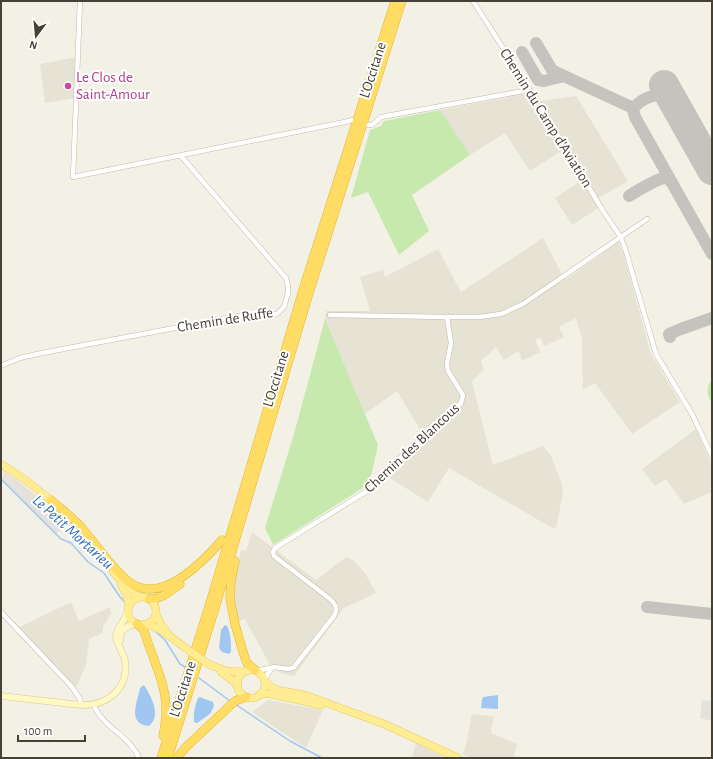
<svg xmlns="http://www.w3.org/2000/svg" width="713" height="759" font-family="'Alegreya Sans',sans-serif">
<rect width="100%" height="100%" fill="#f3f1e6"/>
<g fill="#e7e3d4">
<polygon points="77,57 75,98 45,103 40,64"/>
<polygon points="536,92 541,101 576,96 628,181 599,198 603,205 572,225 555,198 582,180 563,150 530,171 505,133 470,155 440,110"/>
<polygon points="543,238 565,280 618,242 623,252 651,354 680,402 632,434 595,383 583,390 582,339 576,318 559,327 564,337 544,346 541,338 535,340 541,352 522,361 519,351 504,360 496,347 481,361 484,370 472,381 493,465 543,446 551,456 562,484 563,491 557,525 554,529 449,468 428,502 380,472 422,433 397,391 365,414 325,320 326,311 370,311 360,277 383,270 385,277 438,249 461,292"/>
<polygon points="696,429 712,466 712,492 684,504 666,479 655,486 642,469"/>
<polygon points="252,532 316,580 346,557 354,561 365,573 376,593 344,608 294,676 288,675 276,671 269,663 245,619 238,621 234,603 235,575 241,550 246,551"/>
<polygon points="71,602 79,621 110,607 111,614 103,627 103,633 89,639 86,665 76,687 18,628"/>
<polygon points="268,700 323,710 306,748 252,712"/>
<polygon points="472,714 494,716 491,733 517,744 514,758 472,758 462,754 466,745"/>
<polygon points="424,747 446,758 419,758"/>
</g>
<g fill="#e5e2db">
<polygon points="4,472 17,480 40,499 67,524 56,534 2,480"/>
<polygon points="416,743 424,747 419,758 412,758"/>
</g>
<g fill="#c7e9ad">
<polygon points="440,110 470,155 412,195 429,231 399,255 368,192 351,198 370,130 381,126 384,121"/>
<polygon points="325,319 378,445 369,484 273,545 265,528 294,434"/>
<path d="M712,379V403C706,395 706,387 712,379Z"/>
</g>
<polygon fill="#e4e2de" points="712,696 712,721 700,718 702,700 710,701"/>
<g fill="#a0c7f2">
<path d="M225,625L227,626C231,633 231,644 231,652L229,654L222,652L219,648L221,630Z"/>
<path d="M144,685C151,696 162,716 149,726C127,724 137,703 140,688Z"/>
<polygon points="498,695 498,709 481,708 482,699 483,697"/>
<path d="M200,697L213,702L214,706L210,714L197,723L194,722C193,713 195,706 198,698Z"/>
</g>
<g fill="none" stroke-linecap="round" stroke-linejoin="round">
<g stroke="#a0c7f2" stroke-width="1.5">
<polyline points="1,479 61,539 71,543 88,562 104,573 120,597 125,602"/>
<polyline points="155,631 165,640 180,664 185,667"/>
<polyline points="199,678 230,701"/>
<polyline points="235,704 290,741 322,758"/>
</g>
<g stroke="#c4c3be" stroke-width="12">
<polyline points="536,43 552,70 564,76"/>
<polyline points="522,52 538,80 544,81 564,76 631,107 633,110"/>
<path d="M681,115C677,109 673,101 667,97C657,91 638,100 633,110L635,117L712,254"/>
<path d="M629,196C635,192 657,179 664,178C667,178 670,180 672,183"/>
<polyline points="670,337 669,334 681,329 712,318"/>
<polyline points="647,607 712,614"/>
</g>
<polyline stroke="#c4c3be" stroke-width="30" points="664,85 712,170"/>
<defs>
<g id="minor">
<polyline points="80,1 73,177 345,122 352,120"/>
<polyline points="473,1 542,109 603,211 620,236 625,248 656,354 692,414 712,456"/>
<polyline points="368,125 372,125 381,117 529,90"/>
<polyline points="330,315 447,317"/>
<polyline points="1,366 20,358 42,353 238,316 277,314 284,307 288,293 288,286 286,278 181,156"/>
<polyline points="1,612 72,687 80,699 81,705"/>
<path d="M257,671L274,667L289,669L294,667L334,616C338,608 336,605 330,599L274,556L273,552L275,548L367,491L399,459L461,403L463,395L448,371L447,364L451,343L447,317H479L501,314L523,304L647,219"/>
<polyline points="265,681 267,675 272,668"/>
<path d="M94,705C102,727 130,736 139,758"/>
</g>
<g id="secondary">
<path d="M120,641C119,630 127,625 137,624"/>
<path d="M1,696L81,705C107,706 129,689 125,661C124,652 116,645 116,636C117,626 126,620 128,611"/>
</g>
<g id="primary">
<polyline points="1,464 27,481 54,503"/>
<polyline points="113,572 132,593 140,597"/>
<polyline points="121,585 126,594 129,606"/>
<circle cx="142" cy="611" r="14"/>
<polyline points="156,613 160,623 168,634"/>
<path d="M145,624C160,627 172,638 184,647"/>
<polyline points="210,665 227,671 243,672"/>
<circle cx="251" cy="684" r="14"/>
<polyline points="221,672 238,685"/>
<polyline points="265,681 271,687 277,690 305,695 384,724 458,758"/>
<polyline points="260,694 271,694 321,705"/>
</g>
<g id="motorway">
<path d="M51,500C61,509 72,517 81,527C96,544 112,569 129,582C161,606 202,563 222,540"/>
<polyline points="235,561 231,581 230,599 235,624 244,655 247,663 255,670"/>
<path d="M149,599C161,600 170,591 180,584"/>
<path d="M137,624L143,629L145,634C157,672 173,694 163,736"/>
<polyline points="161,758 210,603 303,290 395,1"/>
<polyline points="168,758 216,605 309,293 402,1"/>
<polyline points="177,758 185,748 235,701 246,697"/>
</g>
</defs>
<use href="#minor" stroke="#bfbaa8" stroke-width="5.5"/>
<use href="#secondary" stroke="#d5cb94" stroke-width="7"/>
<use href="#primary" stroke="#e7cd60" stroke-width="8"/>
<use href="#motorway" stroke="#e2b431" stroke-width="9"/>
<use href="#minor" stroke="#fff" stroke-width="4.5"/>
<use href="#secondary" stroke="#fff7c4" stroke-width="6"/>
<use href="#primary" stroke="#ffec93" stroke-width="7"/>
<use href="#motorway" stroke="#ffdd65" stroke-width="8"/>
<defs>
<polyline id="primary-bridge" points="184,647 210,665"/>
</defs>
<use href="#primary-bridge" stroke="#e7cd60" stroke-width="8" stroke-linecap="butt"/>
<use href="#primary-bridge" stroke="#ffec93" stroke-width="7"/>
</g>
<circle fill="#d1479c" stroke="#fff" stroke-width="1.5" cx="68" cy="86" r="4"/>
<g text-anchor="middle" dominant-baseline="central" stroke-width="4" stroke-linejoin="round" paint-order="stroke">
<g font-size="15" fill="#464135" stroke="#fff">
<text transform="translate(373 70) rotate(-72)">L'Occitane</text>
<text transform="translate(546 118) rotate(58)">Chemin du Camp d'Aviation</text>
<text transform="translate(225 320) rotate(-9)">Chemin de Ruffe</text>
<text transform="translate(276 379) rotate(-73)">L'Occitane</text>
<text transform="translate(412 448) rotate(-43)">Chemin des Blancous</text>
<text transform="translate(183 689) rotate(-72)">L'Occitane</text>
</g>
<g font-size="15" fill="#b23c85" stroke="#fff" text-anchor="start">
<text x="76" y="77">Le Clos de<tspan x="76" dy="17">Saint-Amour</tspan></text>
</g>
<g font-size="16" font-style="italic" fill="#2b6cb5" stroke="#fff">
<text transform="translate(73 532) rotate(42)">Le Petit Mortarieu</text>
</g>
</g>
<rect width="713" height="759" fill="none" stroke="#464135" stroke-width="4"/>
<g transform="translate(36 36) rotate(196)" stroke="#ffffff" stroke-width="3" paint-order="stroke">
<path d="M0-3L7 15L0 10L-7 15Z" fill="#464135"/>
<text y="-6" font-size="11" font-weight="bold" text-anchor="middle" fill="#464135">N</text>
</g>
<path d="M18 735v6h67v-6" fill="none" stroke="#464135" stroke-width="2"/>
<text x="24" y="735" font-size="12" fill="#464135" stroke="#ffffff" stroke-width="3" paint-order="stroke">100 m</text>
</svg>
